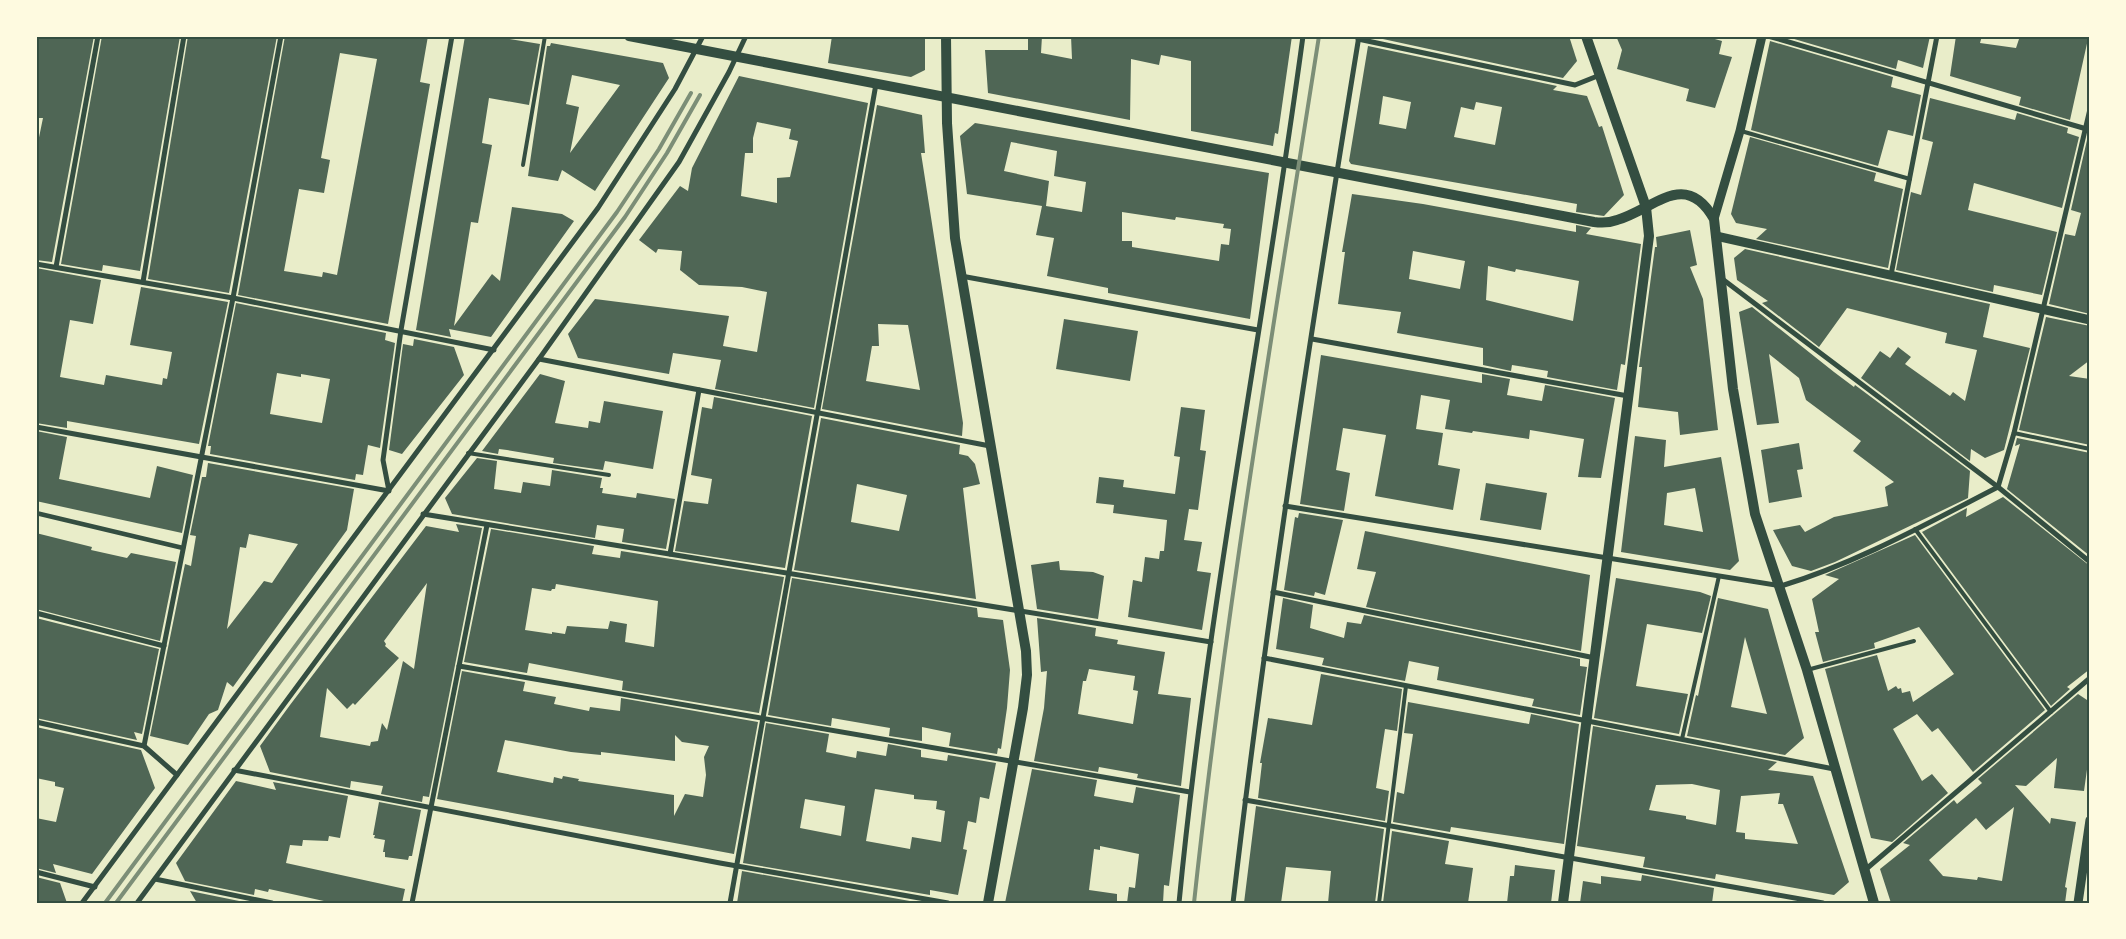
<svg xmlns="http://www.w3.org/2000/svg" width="2126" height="939" font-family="Arial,sans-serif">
<rect width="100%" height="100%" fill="#e9edc9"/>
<g fill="#4f6655" fill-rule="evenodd">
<polygon points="36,36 94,36 52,262 36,260 36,152 43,118 36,118"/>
<polygon points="102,36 180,36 140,271 103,265 102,271 61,264"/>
<polygon points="188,36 277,36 229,293 148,279"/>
<path d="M285,36H428L420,82L430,84L388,324L238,295ZM340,53L377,59L337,275L323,272L322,277L284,271L299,189L324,193L330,160L321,158Z"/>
<polygon points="465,36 492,36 540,44 529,105 489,98 482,143 492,145 478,223 471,222 454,326 492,274 500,281 512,207 562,214 574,221 491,337 449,329 451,337 416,330"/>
<polygon points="832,36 868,36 887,39 887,36 925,36 925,70 911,77 828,63"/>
<polygon points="1028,36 1042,36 1041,53 1072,59 1071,36 1292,36 1278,134 1275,133 1273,146 1191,131 1191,61 1161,55 1159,65 1131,59 1130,120 988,93 985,50 1028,50"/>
<polygon points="1369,36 1569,36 1577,61 1563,78"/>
<polygon points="1616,36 1704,36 1722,41 1719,54 1732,57 1715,108 1686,101 1689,89 1617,69 1622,50"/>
<polygon points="1784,36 1930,36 1923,68 1898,60 1896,69"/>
<polygon points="1956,36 1982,36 1980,43 2016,48 2020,36 2078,36 2088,39 2070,120 2019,105 2021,97 1950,76"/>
<polygon points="1770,41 1893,77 1891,87 1921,95 1913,136 1888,130 1878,166 1751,130"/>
<path d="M551,43L663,63L669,78L595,191L562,170L558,181L528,176L547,46H550ZM572,75L620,85L570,153L579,107L566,104Z"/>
<path d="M1368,46L1557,86L1553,90L1587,96L1599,127L1602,126L1624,195L1604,216L1576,212L1577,204L1351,164L1349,161ZM1383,96L1411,102L1406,129L1379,124ZM1476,102L1502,107L1495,145L1454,137L1461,107L1474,110Z"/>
<path d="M739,76L868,103L814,408L715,389L721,360L673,353L669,374L578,358L568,334L595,299L729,316L723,346L757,352L767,292L742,287L699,285L680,270L682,251L658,249L656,253L639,240L680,186L688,191L692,168ZM757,122L791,129L789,139L798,141L790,177L777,178V203L741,196L745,153H753V138Z"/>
<polygon points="1930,98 2015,120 2017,113 2068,128 2067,133 2079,137 2062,208 1974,183 1968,210 2057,232 2042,295 1994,285 1993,292 1896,270 1911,192 1921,195 1933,142 1922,139"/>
<path d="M877,105L922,115L925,153H921L963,423L962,436L822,409ZM878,324L908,325L920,390L866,381L872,346H879Z"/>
<path d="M975,123L1269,173L1250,319L1108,293V288L1047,276L1054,238L1036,235L1042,206L967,194L960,136ZM1011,142L1057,151L1054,176L1086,182L1082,212L1046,206L1049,181L1004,171ZM1122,212L1175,220L1176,217L1224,224L1223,228L1231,229L1229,245L1221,244L1219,261L1132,247V241H1122Z"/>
<polygon points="1750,137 1876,173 1874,181 1903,189 1888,268 1756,239 1767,229 1736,223 1731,214"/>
<polygon points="2087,140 2090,140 2090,314 2049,304 2065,234 2075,236 2081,213 2071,210"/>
<path d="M1352,194L1423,204L1576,232V225L1591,228L1586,234L1641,244L1625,365L1621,364L1617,390L1547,377L1548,371L1512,365L1511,371L1483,365V348L1397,333L1401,312L1338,304L1345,252H1342ZM1413,251L1465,261L1460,289L1409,279ZM1488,266L1515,272L1516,269L1579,281L1573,321L1486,300Z"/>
<polygon points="1690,230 1697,265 1690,267 1703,299 1718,430 1680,435 1678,412 1638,407 1642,367 1639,367 1655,247 1657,247 1656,237"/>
<polygon points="1745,249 1990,304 1983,337 2030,348 2004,450 1985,458 1971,449 1970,461 1861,378 1880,351 1890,358 1898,347 1911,357 1905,364 1950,396 1953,392 1965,401 1977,350 1945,343 1947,333 1847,308 1819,347 1762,303 1768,301 1737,280 1734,258"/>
<polygon points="36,268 101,280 93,324 70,320 60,377 104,385 106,375 162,385 163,378 167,379 172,352 130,345 141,287 228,302 199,444 67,421 67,428 36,423"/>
<path d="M236,303L386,333L385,340L395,343L380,448L368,445L363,475L356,474L355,480L210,454L211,446H208ZM277,373L301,377V374L330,379L322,423L270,414Z"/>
<polygon points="1752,307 1834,372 1854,387 1855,385 1970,471 1968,498 1835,562 1811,571 1792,566 1773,530 1800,525 1805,532 1834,517 1888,506 1885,487 1894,482 1853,451 1861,441 1806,400 1799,378 1769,354 1779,423 1757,425 1739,312"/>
<polygon points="2046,317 2090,326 2090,360 2069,376 2090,379 2090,445 2019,430"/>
<polygon points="1064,319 1138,331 1130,381 1056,369"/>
<polygon points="414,339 454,347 464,375 402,454 389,450 403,344 413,346"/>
<polygon points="1321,355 1482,383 1482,374 1510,379 1507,395 1542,401 1545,385 1615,398 1601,478 1578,477 1584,439 1530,430 1529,439 1473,431 1472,433 1445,429 1450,400 1421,395 1416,429 1443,433 1438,465 1460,469 1453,510 1375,496 1386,435 1343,428 1336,470 1350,473 1344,511 1300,504"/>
<polygon points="540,374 565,381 555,423 588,428 589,421 600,423 604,401 663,411 653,469 605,461 603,470 553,463 554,458 507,450 499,449 498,454 482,451"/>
<polygon points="714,397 812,416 785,568 675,551 684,501 708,504 712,479 691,475 702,407 712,409"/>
<polygon points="1181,407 1205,410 1200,450 1206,451 1198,510 1189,509 1184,540 1202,542 1197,571 1211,573 1202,630 1128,617 1133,580 1142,582 1145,557 1159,559 1160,551 1164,551 1167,520 1113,513 1114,505 1096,503 1099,477 1124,480 1123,487 1175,494 1180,457 1174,456"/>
<path d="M821,418L960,445L959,454L968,456L975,464L980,484L963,488L976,599L794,570ZM857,484L907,495L899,531L851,522Z"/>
<polygon points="36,431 67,437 59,479 150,498 157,466 193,475 182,533 36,501"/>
<path d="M1635,436L1666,440L1664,467L1721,457L1739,561L1730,570L1621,552ZM1695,488L1703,532L1664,525L1667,493Z"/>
<polygon points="2017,438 2090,453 2090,556 2007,489 2020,444 2015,446"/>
<polygon points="1799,443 1803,469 1797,470 1802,497 1769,503 1761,450"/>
<polygon points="477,458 497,461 494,489 521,493 523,482 550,486 552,470 602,478 600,488 603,488 602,493 636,498 637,493 675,499 666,549 622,542 624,529 597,525 595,538 452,514 445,498"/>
<path d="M208,463L354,489L347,530L233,687L227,682L218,710L209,714L188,745L150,736L185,564L191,566L196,536L190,535L202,477H206ZM249,534L298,544L272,583L264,581L227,629L240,547L246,548Z"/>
<polygon points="1486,483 1547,493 1541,530 1480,520"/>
<polygon points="2003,497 2090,566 2090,669 2067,687 2070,689 2051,706 1922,532 1967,508 1966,517"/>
<polygon points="1299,513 1343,520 1325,595 1315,592 1314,596 1284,590 1295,517 1298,518"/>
<path d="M456,524L482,528L429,797L423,796L422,802L381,794L383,786L351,781L350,788L270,772L260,746L290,705L426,526L459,532ZM427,583L414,669L403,661L387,730L382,723L378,741L371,742L370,746L320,737L327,688L347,709L353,703L355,705L399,658L385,646L386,644L384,641Z"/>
<path d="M491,529L594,546L592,554L620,558L621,551L784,577L759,713L622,690L623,681L529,663L527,673L464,662ZM556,584L658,601L654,647L625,642L627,624L610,621L608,629L567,626L565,634L552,632V634L525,630L532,588L551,591L552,589H555Z"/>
<polygon points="1365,531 1590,575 1581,651 1366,607 1376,572 1357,569"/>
<polygon points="36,533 92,547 91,550 127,558 131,553 176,562 160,641 36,609"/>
<polygon points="1915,535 2045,710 1973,772 1938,728 1932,732 1917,714 1893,729 1922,781 1932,774 1948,793 1892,842 1871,838 1825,669 1877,655 1888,691 1896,686 1898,689 1901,688 1902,693 1910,691 1913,702 1954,674 1919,627 1874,643 1875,648 1823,662 1815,632 1819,632 1812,599 1839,579 1825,575"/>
<polygon points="1059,561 1060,570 1093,572 1104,576 1098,619 1037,609 1031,565"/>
<polygon points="792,578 977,608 978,617 1003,620 1010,670 1007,708 1001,749 998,748 997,754 949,746 951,733 922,727 922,741 889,736 890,728 832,718 831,726 768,715"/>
<polygon points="1616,578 1700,592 1711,596 1702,633 1647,624 1636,686 1688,694 1679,734 1594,718"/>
<polygon points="1283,598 1313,605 1310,628 1344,638 1347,622 1361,624 1364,615 1580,659 1580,666 1587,667 1580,715 1532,706 1534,699 1437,680 1439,667 1409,661 1405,681 1322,665 1324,658 1276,649"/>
<path d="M1718,598L1768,609L1804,738L1785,755L1687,736L1696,695L1698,696ZM1745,637L1767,714L1731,707Z"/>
<polygon points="36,618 159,649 142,734 134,732 137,740 36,718"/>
<path d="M1037,618L1096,628L1095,636L1118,640L1117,644L1165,652L1158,694L1191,698L1181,786L1137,778L1138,774L1099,767L1098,772L1034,761L1044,708L1047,671L1041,672ZM1089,669L1135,676L1133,690L1138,691L1133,724L1078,714L1083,681H1086Z"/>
<path d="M462,671L525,682L523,691L556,697L554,704L589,711L590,707L620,711L621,698L758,722L734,854L437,799ZM675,735L682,742L709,746L704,757L706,775L703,797L685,794L674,816V795L578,781L579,779L563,776L562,779L554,777L553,783L497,772L505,740L571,752L601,755V752L675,761Z"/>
<polygon points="1321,674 1402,689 1397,731 1385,729 1376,788 1389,791 1385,821 1258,798 1262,763 1260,763 1268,718 1312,725"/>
<path d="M2078,694L2090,702V748L2084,791L2054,788L2057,758L2026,786L2015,785L2050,824L2051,818L2076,822L2065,887L2067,888L2065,903H1891L1880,869L1910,845L1903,843L1954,800L1957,804L1982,783L1978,779ZM2014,807L2002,881L1978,877L1977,880L1943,876L1929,860L1976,818L1986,830Z"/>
<polygon points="1408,702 1529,724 1531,714 1579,724 1564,844 1451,827 1450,832 1393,822 1397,792 1404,794 1413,734 1404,733"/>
<path d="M766,723L829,734L826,752L856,758L857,751L886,756L888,744L921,750V757L947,761L948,755L996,763L989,799L980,797L976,823L968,821L963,849L967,850L958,895L930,890V895L743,863ZM875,789L914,795V799L937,801L936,809L945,811L941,842L912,837L910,849L866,841ZM805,799L845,806L841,836L800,828Z"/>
<path d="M1593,726L1777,762L1768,770L1813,776L1849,882L1834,895L1716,874L1715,879L1643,867L1645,857L1577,846ZM1692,784L1720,790L1716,825L1686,819V816L1649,810L1656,785ZM1780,793L1778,804H1783L1798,844L1745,839V833L1736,832L1741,796Z"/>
<polygon points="36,727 141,750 155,788 92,874 53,864 56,873 36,868 36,818 56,822 64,788 55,786 55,782 36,778"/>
<polygon points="1032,769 1097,780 1094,796 1133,803 1136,787 1180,795 1169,886 1164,885 1163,903 1127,903 1129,887 1135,888 1139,854 1100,846 1100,850 1094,849 1089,890 1117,894 1117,903 1005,903"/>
<polygon points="236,781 276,790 273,782 348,796 340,838 329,836 328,841 303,840 302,846 290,845 286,863 405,889 402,903 333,903 269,889 268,892 255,889 254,895 185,881 176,863"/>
<polygon points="379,802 421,810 412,856 409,856 408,860 385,857 385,852 383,852 385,840 374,838 375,835 373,835"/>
<polygon points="1256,806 1384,829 1375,903 1328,903 1331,871 1286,867 1281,903 1244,903"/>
<polygon points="1392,831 1449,841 1445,864 1473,868 1468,903 1383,903"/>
<polygon points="1515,865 1555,870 1551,903 1507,903 1510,876 1514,876"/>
<polygon points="742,871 921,903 737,903"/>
<polygon points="1642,875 1714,888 1712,903 1580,903 1583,881 1601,884 1601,876 1641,881"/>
<polygon points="36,877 60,883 67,903 36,903"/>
<polygon points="190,891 249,903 197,903"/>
</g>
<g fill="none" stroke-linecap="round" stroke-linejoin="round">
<g stroke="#344e41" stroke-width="4">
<polyline points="1741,131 1910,179"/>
<polyline points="523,165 545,36"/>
<polyline points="2014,433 2090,449"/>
<polyline points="468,453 609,475"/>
<polyline points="1915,529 2051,712"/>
<polyline points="1807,670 1914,641"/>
<polyline points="1682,739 1719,576"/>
<polyline points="1379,903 1406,686"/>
</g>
<polyline stroke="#344e41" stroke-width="4.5" points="36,513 183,548"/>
<g stroke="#344e41" stroke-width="5">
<polyline points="1768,36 2090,130"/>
<polyline points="1358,39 1575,85 1600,75"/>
<polyline points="36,264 233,298 494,350"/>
<polyline points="56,267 98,36"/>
<polyline points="1891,275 1937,36"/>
<polyline points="961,276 1258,330"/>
<polyline points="1721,278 1998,487 2090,562"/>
<polyline points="143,282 184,36"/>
<polyline points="1312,339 1628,396"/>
<polyline points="539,359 990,446"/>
<polyline points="36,427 389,491 383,460 401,330 452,36"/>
<path d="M1285,506L1781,586C1857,563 1928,523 1998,487L2014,433L2090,109"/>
<polyline points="423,514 1211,642"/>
<polyline points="670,554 699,390"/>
<polyline points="1273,592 1595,658"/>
<polyline points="36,613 164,646"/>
<polyline points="1264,658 1834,769"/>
<polyline points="459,666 1190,792"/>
<polyline points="36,722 144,746 177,775"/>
<polyline points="144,746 233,298 281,36"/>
<polyline points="234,770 720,863 948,903"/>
<polyline points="1245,800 1823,903"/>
<polyline points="1865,870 2090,678"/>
<polyline points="36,872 95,887"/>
<polyline points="155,879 272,903"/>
<polyline points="82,903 598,208 675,89 703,36"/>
<polyline points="137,903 539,359 679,162 729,72 746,36"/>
<polyline points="412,903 487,525"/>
<polyline points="730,903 876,84"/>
<path d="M1179,903C1207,612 1264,325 1303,36"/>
<path d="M1233,903C1267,613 1312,324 1359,36"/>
</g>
<g stroke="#344e41" stroke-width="9">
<polyline points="1714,219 1740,131 1762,36"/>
<polyline points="1716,236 2090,320"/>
<polyline points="2078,903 2090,820"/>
</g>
<g stroke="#344e41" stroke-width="10">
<path d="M629,36L1594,222C1601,223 1609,223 1617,220C1653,210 1685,168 1714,219L1733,389L1755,514L1807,670L1874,903"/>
<polyline points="946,36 947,123 955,238 1026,651 1027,675 1023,708 988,903"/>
<polyline points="1563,903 1649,236 1646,207 1586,36"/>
</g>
<g stroke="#7c8e77" stroke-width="4">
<polyline points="105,903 617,212 659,149 691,93"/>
<polyline points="116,903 625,217 667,153 700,95"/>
<path d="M1194,903C1225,613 1274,324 1319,36"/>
</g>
</g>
<rect width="2126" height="939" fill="none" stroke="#fefae0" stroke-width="75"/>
<rect x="38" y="38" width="2050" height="864" fill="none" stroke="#344e41" stroke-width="2"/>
</svg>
